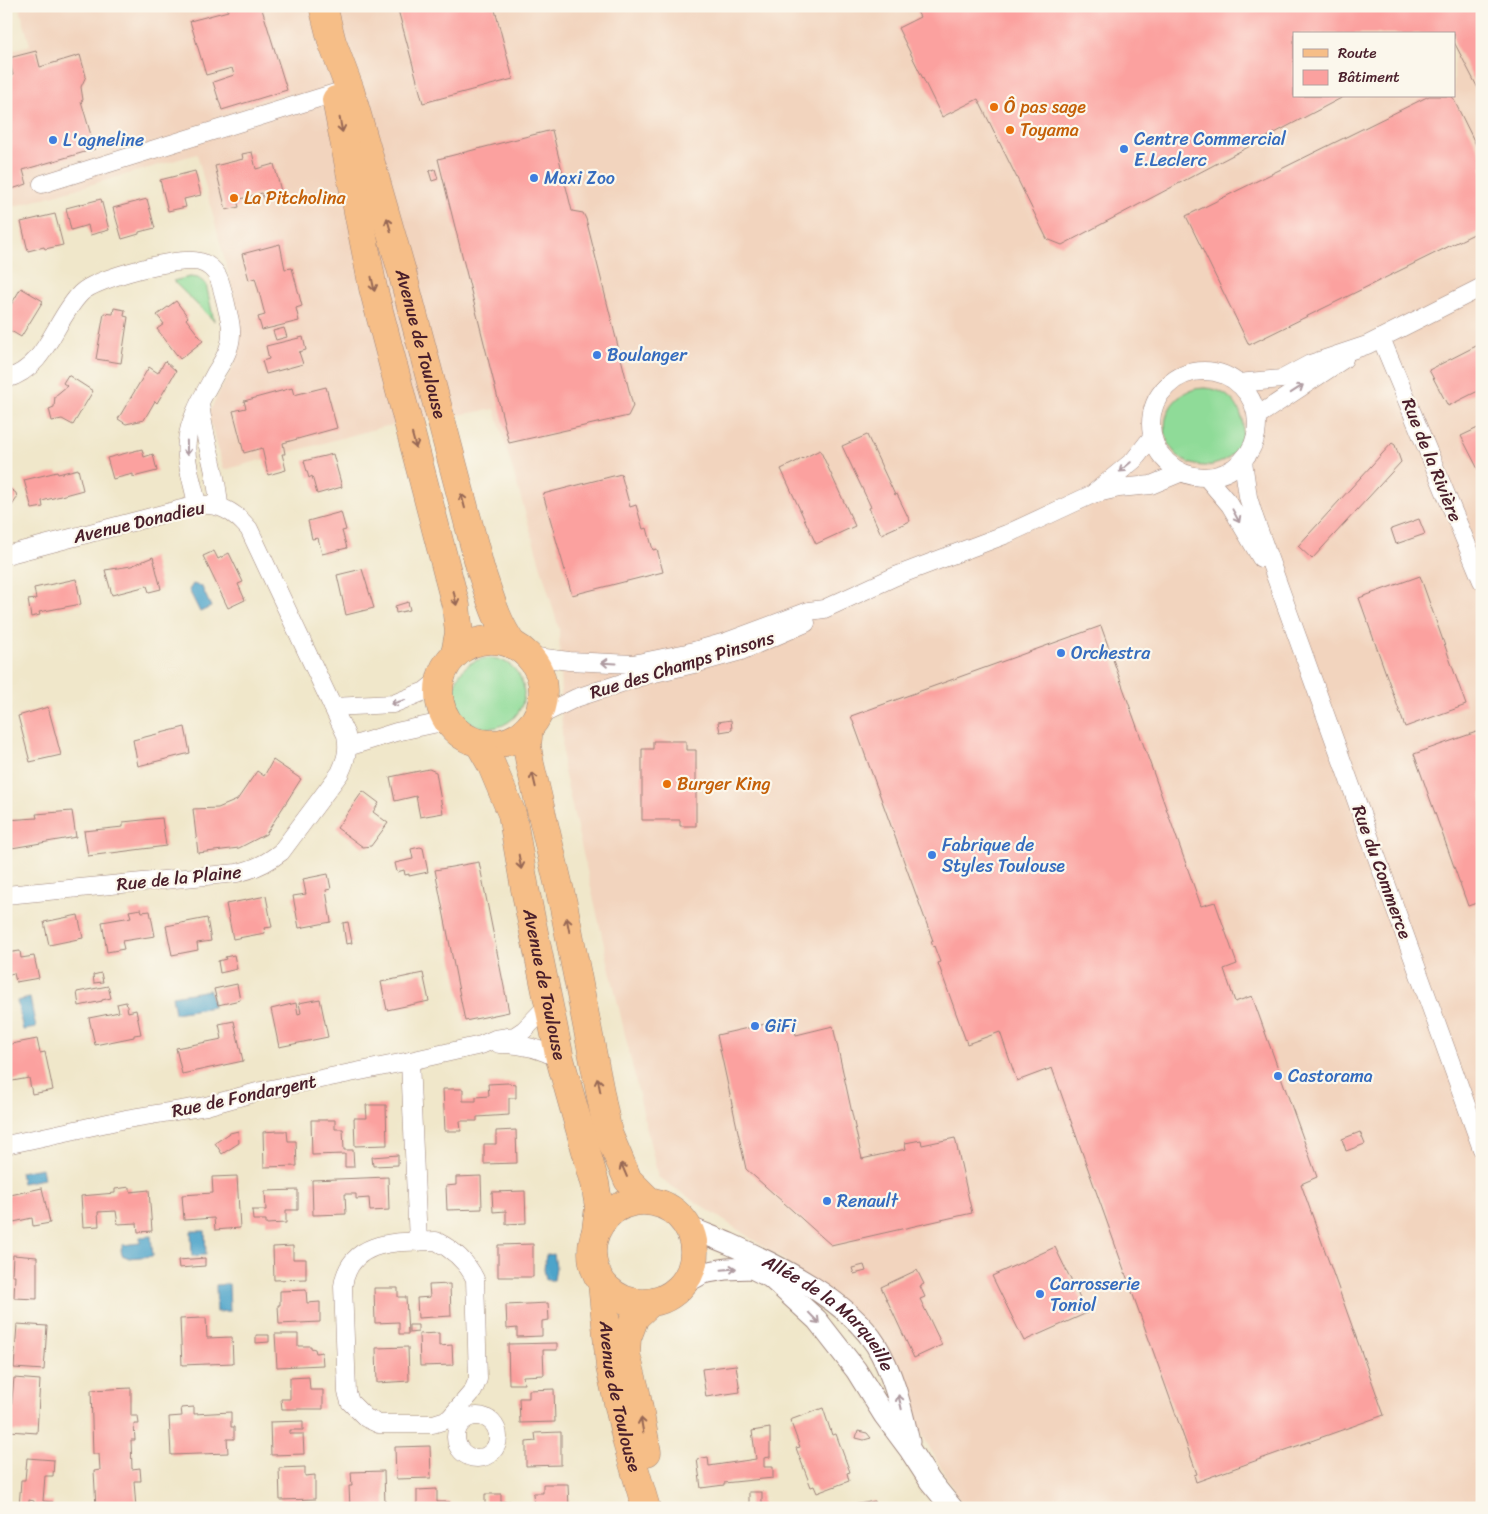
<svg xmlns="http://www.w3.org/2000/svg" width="1488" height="1514" font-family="Sriracha,sans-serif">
<rect width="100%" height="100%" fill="#fbf7ec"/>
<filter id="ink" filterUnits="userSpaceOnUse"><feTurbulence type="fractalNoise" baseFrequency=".02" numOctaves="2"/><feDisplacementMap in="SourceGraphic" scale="10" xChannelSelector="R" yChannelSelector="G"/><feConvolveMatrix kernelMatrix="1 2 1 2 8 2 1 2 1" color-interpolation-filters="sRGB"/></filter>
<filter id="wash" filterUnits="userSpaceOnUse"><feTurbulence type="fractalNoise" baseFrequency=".0096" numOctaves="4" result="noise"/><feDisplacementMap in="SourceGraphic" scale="20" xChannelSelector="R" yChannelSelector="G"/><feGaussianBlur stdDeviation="1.12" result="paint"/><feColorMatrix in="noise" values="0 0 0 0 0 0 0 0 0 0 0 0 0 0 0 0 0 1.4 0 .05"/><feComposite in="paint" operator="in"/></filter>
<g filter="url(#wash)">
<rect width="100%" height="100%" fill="#f0e7ca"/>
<path fill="#f2d4be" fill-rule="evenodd" d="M19,6H1482V1508H964L863,1331L785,1261L658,1177L563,767L559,629L495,409L382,427L224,470L208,414L234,365L240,319L197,154L6,209V52L30,45ZM1294,34H1454V96H1294Z"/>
<g fill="#8fdb98" stroke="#6c7d62">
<polygon points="190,277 198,278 206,284 214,321 173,281"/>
<circle cx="1204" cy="427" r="39"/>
<circle cx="489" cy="693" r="35"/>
</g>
<g fill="#4ea4ca" stroke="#4c627a">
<polygon points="193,584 199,586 201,585 211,607 200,612 189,590"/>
<polygon points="210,990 213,1007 175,1013 172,996"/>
<polygon points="30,998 36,1028 23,1030 17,1001"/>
<polygon points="42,1168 44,1179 22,1183 20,1172"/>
<polygon points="191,1231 205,1231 206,1255 192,1256"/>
<polygon points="151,1236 153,1256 129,1258 122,1255 121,1250 123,1245 140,1243 140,1237"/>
<polygon points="554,1254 556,1267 554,1280 546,1280 544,1269 546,1255"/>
<polygon points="229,1284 230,1311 217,1312 216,1285"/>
</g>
<g id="blocks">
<g fill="#fba19f">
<polygon points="227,6 261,6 287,90 222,110 213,82 234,75 232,68 206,75 190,21 228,11"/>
<polygon points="397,6 494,6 513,79 423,103"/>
<polygon points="914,6 1482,6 1482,96 1454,42 1454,34 1294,34 1294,96 1345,96 1062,245 1047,239 978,99 942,117 898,28 920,17"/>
<polygon points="36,51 40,67 80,55 86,76 81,87 83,100 81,101 95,149 23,170 27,184 6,191 6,133 11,132 6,114 6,77 13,75 9,58"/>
<polygon points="1429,96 1452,96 1482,157 1482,230 1249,345 1186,216"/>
<polygon points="552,130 572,211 583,213 586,219 633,406 628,416 509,443 438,159"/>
<polygon points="252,152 256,169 274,164 282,195 264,200 262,193 237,200 239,207 226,210 215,166 243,159 242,154"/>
<polygon points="435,169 438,179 432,181 429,171"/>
<polygon points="195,171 201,195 184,199 186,207 168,211 160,180"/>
<polygon points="101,199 109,230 90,235 88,225 71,230 66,208"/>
<polygon points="147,199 155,228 139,232 139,234 122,239 113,208"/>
<polygon points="55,214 63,245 45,249 44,247 28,251 21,222"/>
<polygon points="280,244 285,269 292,268 302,306 296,308 299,321 262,330 258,317 265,315 259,292 255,278 249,280 242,254"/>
<polygon points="21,288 43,301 21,337 6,328 6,313"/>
<polygon points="176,301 188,317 186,319 203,341 180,359 157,329 164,324 157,315"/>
<polygon points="114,308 125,310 124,316 128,317 121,363 96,359 104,313 113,314"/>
<polygon points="284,328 287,337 276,340 273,331"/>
<polygon points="303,337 306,350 299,352 303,364 266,374 262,361 269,359 266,346"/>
<polygon points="1482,343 1482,389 1448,406 1429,370"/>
<polygon points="165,361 176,371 157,403 155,401 144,420 126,424 118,419 149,367 158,373"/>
<polygon points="68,375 93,391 73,425 62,419 52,421 49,409 54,407 55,396 67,386 63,383"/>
<polygon points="326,387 337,428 283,443 285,454 282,454 286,470 268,475 262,448 244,453 233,411 246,408 244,401 292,388 294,395"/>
<polygon points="1482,426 1482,477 1461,436"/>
<polygon points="867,435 895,495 897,494 910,521 881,534 869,508 871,507 842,446"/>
<polygon points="1392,443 1395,445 1401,462 1312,559 1298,546"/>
<polygon points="142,449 144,457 153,454 157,471 133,477 133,474 113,479 107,458"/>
<polygon points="820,450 855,526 816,544 781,469"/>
<polygon points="333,454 342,487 317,494 312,476 309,478 304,461"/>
<polygon points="78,469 83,490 42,501 43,507 32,509 24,480 57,472 58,474"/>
<polygon points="621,474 630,507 636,505 643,529 647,528 653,550 657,549 663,572 572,595 543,494"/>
<polygon points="6,486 16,493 17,498 9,510 6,511"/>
<polygon points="341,512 346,530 342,531 347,548 322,554 318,538 312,539 308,521"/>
<polygon points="1419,519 1425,534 1396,544 1391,529"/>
<polygon points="214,551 218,559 229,553 243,582 238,584 245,600 228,608 203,556"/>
<polygon points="153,557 161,589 149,592 147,586 112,595 105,570 131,566"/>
<polygon points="362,569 374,608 346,615 337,575"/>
<polygon points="1420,576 1466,705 1405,727 1359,598"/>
<polygon points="76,579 81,604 39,612 40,615 31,617 28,600 36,599 34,588"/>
<polygon points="408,602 410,610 396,613 395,606"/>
<polygon points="1101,626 1201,906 1215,902 1237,964 1224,969 1235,1002 1252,996 1317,1177 1301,1184 1384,1415 1196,1482 1194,1475 1197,1474 1052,1068 1017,1081 1000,1032 967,1044 938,963 940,962 934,946 933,947 931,941 933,941 851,716"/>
<polygon points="48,707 61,755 30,762 18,716"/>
<polygon points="731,720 732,730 720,732 718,722"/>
<polygon points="185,727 190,753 138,766 133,740"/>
<polygon points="1482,730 1482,901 1468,906 1414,754"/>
<polygon points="653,741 686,741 686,750 696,750 696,826 680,826 680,820 642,820 642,749 653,749"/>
<polygon points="273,760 301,779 266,834 239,848 198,853 193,809 218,808 237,800 257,771 264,776"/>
<polygon points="429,769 436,772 443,813 420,817 416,796 395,801 390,777"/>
<polygon points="363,791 379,803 373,812 388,823 371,846 363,847 337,828"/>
<polygon points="72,811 76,837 6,849 6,820 37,818 36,814"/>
<polygon points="162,818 166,846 88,856 84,831 123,827 123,822"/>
<polygon points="420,847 423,848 428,872 409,876 409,874 405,875 404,870 397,872 395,863 413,859 411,849"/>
<polygon points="479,862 509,1012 465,1021 435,870"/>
<polygon points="328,874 331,889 326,890 331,922 299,928 293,896 306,894 303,879"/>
<polygon points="266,896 272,927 264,928 265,933 233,939 226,904"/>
<polygon points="141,909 142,912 150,911 155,936 122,941 124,949 107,952 102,922 131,917 129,911"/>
<polygon points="78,915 83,938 49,945 44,922"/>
<polygon points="207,918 211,941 197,943 198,950 172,955 166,926"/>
<polygon points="348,922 352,943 346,944 343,923"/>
<polygon points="20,951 21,958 34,956 39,978 16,982 14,973 6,975 6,953"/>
<polygon points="234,955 237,969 220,973 218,961 226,959 225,957"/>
<polygon points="101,973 103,982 94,983 93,975"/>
<polygon points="423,973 429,1001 387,1010 381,982"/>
<polygon points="237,984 240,1000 218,1005 214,989"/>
<polygon points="108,986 111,998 102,1000 102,1001 79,1006 77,992"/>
<polygon points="320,999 328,1037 279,1047 271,1009 296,1003 298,1014 301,1013 299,1003"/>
<polygon points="126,1002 128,1012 136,1010 141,1034 134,1035 134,1037 95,1045 89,1018 119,1012 117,1004"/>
<polygon points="792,1018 796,1035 833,1026 862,1159 906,1149 905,1143 921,1140 922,1145 955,1138 972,1213 831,1245 746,1169 717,1035"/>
<polygon points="234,1021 243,1061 182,1074 176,1048 222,1039 219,1024"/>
<polygon points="37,1039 40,1053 45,1052 53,1090 32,1094 29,1078 7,1082 6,1061 9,1060 6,1045"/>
<polygon points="508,1083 516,1084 516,1098 509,1098 509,1115 477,1117 477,1121 460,1121 461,1131 445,1131 443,1089 463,1089 463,1101 476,1101 476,1097 489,1096 488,1084"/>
<polygon points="366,1105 386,1105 387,1145 355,1146 354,1118 367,1118"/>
<polygon points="311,1120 335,1120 335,1129 343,1129 344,1150 353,1150 354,1167 345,1167 345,1154 312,1155"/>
<polygon points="516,1130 517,1163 484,1164 484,1144 496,1144 496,1131"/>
<polygon points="238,1131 239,1143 222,1154 215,1143 230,1133"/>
<polygon points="277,1131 287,1131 288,1141 296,1141 297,1166 264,1167 263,1132"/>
<polygon points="1360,1132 1365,1144 1346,1151 1342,1139"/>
<polygon points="398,1155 398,1165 373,1166 372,1157"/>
<polygon points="237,1176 240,1228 215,1230 214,1218 184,1220 182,1195 213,1193 212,1177"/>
<polygon points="481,1176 482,1209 447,1210 446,1186 456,1185 456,1177"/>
<polygon points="388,1177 389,1210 370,1211 369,1198 356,1199 356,1194 345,1194 346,1214 313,1215 312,1180"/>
<polygon points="130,1187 130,1192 149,1190 152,1231 138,1232 137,1223 118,1224 116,1211 98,1212 99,1226 83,1227 81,1196 115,1193 115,1189"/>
<polygon points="42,1188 50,1223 33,1226 32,1218 9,1223 6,1212 6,1196"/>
<polygon points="298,1190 298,1210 286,1210 286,1223 266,1224 266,1220 253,1220 252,1210 266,1210 265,1191"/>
<polygon points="525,1191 526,1223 506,1224 506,1211 493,1212 492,1192"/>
<polygon points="533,1244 533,1277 498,1277 498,1245"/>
<polygon points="293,1246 293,1259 306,1259 306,1279 274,1280 273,1247"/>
<polygon points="1055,1247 1087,1313 1024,1341 992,1276"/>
<polygon points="13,1255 37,1257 37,1299 14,1298 15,1275 12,1275"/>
<polygon points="205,1258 205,1266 179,1268 178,1260"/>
<polygon points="864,1265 866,1271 854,1274 852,1268"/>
<polygon points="917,1270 924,1284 920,1286 925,1297 920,1299 942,1345 914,1358 881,1287"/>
<polygon points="450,1284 451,1316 418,1318 417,1298 430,1297 429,1285"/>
<polygon points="374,1288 398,1288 398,1297 406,1297 408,1334 399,1334 399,1322 375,1323"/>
<polygon points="306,1290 307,1303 320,1302 320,1322 279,1324 278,1305 280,1305 280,1291"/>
<polygon points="548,1303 549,1320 542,1321 542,1336 517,1337 517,1328 507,1329 506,1305"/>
<polygon points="202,1318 206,1318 207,1338 232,1337 233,1363 182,1365 180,1319"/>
<polygon points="17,1324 47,1326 44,1370 14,1368"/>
<polygon points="409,1325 418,1325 418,1332 409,1333"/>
<polygon points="439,1333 439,1346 452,1345 453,1365 420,1366 419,1334"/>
<polygon points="275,1334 298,1334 298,1346 311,1346 311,1348 315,1349 316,1353 322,1352 323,1365 277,1367"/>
<polygon points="256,1335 269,1335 269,1342 256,1343"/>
<polygon points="557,1343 557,1350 543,1350 544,1375 523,1376 524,1384 509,1384 508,1344"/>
<polygon points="408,1347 409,1381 377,1383 376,1348"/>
<polygon points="736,1365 740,1392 706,1397 702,1369"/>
<polygon points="309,1377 310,1390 323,1390 323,1409 282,1409 281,1399 290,1399 290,1378"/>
<polygon points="14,1378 40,1380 37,1433 9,1431"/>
<polygon points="131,1388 131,1416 138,1416 139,1424 134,1424 135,1440 131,1440 132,1469 140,1468 141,1481 134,1481 136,1508 96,1508 94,1471 100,1470 99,1454 93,1454 91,1390"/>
<polygon points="554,1389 555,1422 520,1423 519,1398 529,1398 529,1390"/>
<polygon points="194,1407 194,1414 231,1412 231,1427 234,1427 234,1439 227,1439 228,1453 171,1455 169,1417 182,1416 181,1408"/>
<polygon points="823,1408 832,1435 836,1434 850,1472 847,1473 849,1481 817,1493 814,1486 811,1487 796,1448 800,1447 790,1420"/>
<polygon points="303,1421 303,1430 290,1430 290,1434 303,1434 304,1454 271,1455 270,1422"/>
<polygon points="770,1428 770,1457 764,1458 764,1467 773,1467 773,1478 724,1483 724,1485 701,1488 697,1459 708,1457 709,1466 756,1459 752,1431"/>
<polygon points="858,1431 867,1433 871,1438 864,1440 856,1438"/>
<polygon points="561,1432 561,1465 526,1466 526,1442 536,1441 535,1433"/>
<polygon points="430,1446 431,1478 396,1479 395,1447"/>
<polygon points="27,1458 54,1460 53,1476 45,1476 43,1501 53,1502 52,1508 33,1508 34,1501 29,1500 29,1508 19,1508 21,1480 25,1480"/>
<polygon points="305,1467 305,1476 315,1475 315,1499 280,1500 279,1468"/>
<polygon points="384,1471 385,1506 373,1506 372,1508 350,1508 349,1486 352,1486 351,1472"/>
<polygon points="543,1484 568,1484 569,1508 534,1508 533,1493 543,1493"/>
<polygon points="437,1489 437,1502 450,1502 450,1508 417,1508 417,1490"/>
<rect x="749" y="1492" width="13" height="16"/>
<polygon points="485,1494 501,1494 501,1502 510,1501 510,1508 485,1508"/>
<polygon points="875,1501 876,1508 853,1508 853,1505"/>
</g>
</g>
</g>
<g filter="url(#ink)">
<use href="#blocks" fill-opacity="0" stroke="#9d837a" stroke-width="1"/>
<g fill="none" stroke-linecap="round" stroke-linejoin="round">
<defs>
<g id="minor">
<polyline points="42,184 335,93"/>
<polyline points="1381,338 1482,581"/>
<circle cx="1204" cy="424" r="53"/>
<path d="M6,379C47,368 54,320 81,293C96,278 180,256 200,262C208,264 216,271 219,279C222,287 224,296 226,304C228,314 232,324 231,334C231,348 223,361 216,372C204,395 190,416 187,441C184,460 194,486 197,505"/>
<polyline points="1238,383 1282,379 1310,364 1367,345 1381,338 1482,287"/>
<path d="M200,402C203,438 217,470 219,506"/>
<polyline points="1257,416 1344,359"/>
<polyline points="1243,461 1248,497 1254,517 1482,1149"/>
<polyline points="1207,478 1230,505 1261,558"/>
<polyline points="1095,492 1134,460 1152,437"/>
<path d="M6,555L197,505C220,503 235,512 249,529L346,735C349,750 346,760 340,773L281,852C267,863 255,869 237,873L6,895"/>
<polyline points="529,656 569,661 633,664 687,653 726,642 809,611 824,609 896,576 1007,534 1093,494 1119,488 1151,485 1180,473"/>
<polyline points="333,707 393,704 425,691 440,679"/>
<polyline points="537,717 576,698 646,675 694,664 741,651 806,623"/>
<polyline points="348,747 396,732 447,721"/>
<path d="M499,1044C520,1043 541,1049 560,1059"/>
<polyline points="410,1061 418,1242"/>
<polyline points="6,1145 126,1119 206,1106 261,1091 410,1061 481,1045 495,1039 515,1036 524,1030 549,1004"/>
<path d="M436,1241C452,1249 467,1262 475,1279L478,1379L473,1391L449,1419L433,1424H379L366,1418L350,1402L347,1392L343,1286C350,1238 399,1242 436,1241Z"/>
<circle cx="477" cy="1437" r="21"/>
</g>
<g id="tertiary">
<path id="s1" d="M688,1227C702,1233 716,1238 730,1244C777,1265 848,1300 876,1345C894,1375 901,1408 909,1442"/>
<polyline points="683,1284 703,1273 726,1269 752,1268 770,1277 779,1285 817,1320 856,1370 884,1415 910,1450 930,1481 952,1508"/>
</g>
<g id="primary">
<path id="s2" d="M323,6L332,42L350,90L402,272L481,571C490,597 497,623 513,645"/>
<polyline points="336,100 373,288 456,606 459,633 455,654"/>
<circle cx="491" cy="692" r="52"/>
<polyline points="529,728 527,746 530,764 564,908 608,1133 628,1180 649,1201"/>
<path id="s3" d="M479,743L491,764L512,814L525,889L560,1059L595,1183L599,1207L596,1230"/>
<circle cx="643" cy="1252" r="51"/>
<path id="s4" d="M602,1283L610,1367L627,1443L646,1508"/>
<polyline points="647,1452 636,1393 626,1354 627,1338 635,1317 650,1303"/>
</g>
</defs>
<use href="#minor" stroke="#9d837a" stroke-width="19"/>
<use href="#tertiary" stroke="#9d837a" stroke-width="23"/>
<use href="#primary" stroke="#9d837a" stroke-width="29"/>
<use href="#minor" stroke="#fff" stroke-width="18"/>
<use href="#tertiary" stroke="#fff" stroke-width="21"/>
<use href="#primary" stroke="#f6be87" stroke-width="28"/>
</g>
<defs><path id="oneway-shaft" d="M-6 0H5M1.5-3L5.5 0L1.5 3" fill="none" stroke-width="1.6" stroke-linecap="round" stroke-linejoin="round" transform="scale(1.25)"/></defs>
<g stroke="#976754">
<use href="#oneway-shaft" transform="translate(341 125) rotate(79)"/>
<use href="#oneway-shaft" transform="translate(389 225) rotate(-106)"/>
<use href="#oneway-shaft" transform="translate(373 284) rotate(78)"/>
<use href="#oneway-shaft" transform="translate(414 441) rotate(75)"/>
<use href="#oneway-shaft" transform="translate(463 501) rotate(-105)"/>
<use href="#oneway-shaft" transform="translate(455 598) rotate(78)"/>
<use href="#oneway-shaft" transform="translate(534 780) rotate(-103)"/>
<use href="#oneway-shaft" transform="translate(520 862) rotate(80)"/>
<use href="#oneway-shaft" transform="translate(568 925) rotate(-101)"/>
<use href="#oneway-shaft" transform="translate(599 1085) rotate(-101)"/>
<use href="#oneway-shaft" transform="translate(624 1170) rotate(-113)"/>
<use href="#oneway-shaft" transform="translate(642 1425) rotate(-100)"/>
</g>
<g stroke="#ae9aa0">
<use href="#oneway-shaft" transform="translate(1297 389) rotate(-33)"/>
<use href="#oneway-shaft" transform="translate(187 448) rotate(89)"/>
<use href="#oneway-shaft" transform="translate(1125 467) rotate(140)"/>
<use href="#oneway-shaft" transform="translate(1236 516) rotate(62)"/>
<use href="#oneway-shaft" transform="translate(609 663) rotate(-177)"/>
<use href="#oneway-shaft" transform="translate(398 702) rotate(165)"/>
<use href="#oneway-shaft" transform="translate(729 1269) rotate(-5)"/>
<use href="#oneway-shaft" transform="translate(814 1318) rotate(46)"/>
<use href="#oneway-shaft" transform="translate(900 1402) rotate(-103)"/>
</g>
</g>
<g fill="#e8710a" stroke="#fbf7ec" stroke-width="2">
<circle cx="994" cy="107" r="5"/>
<circle cx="1010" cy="130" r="5"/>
<circle cx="234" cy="198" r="5"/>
<circle cx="667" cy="784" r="5"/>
</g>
<g fill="#3f7fe0" stroke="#fbf7ec" stroke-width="2">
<circle cx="53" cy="140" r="5"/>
<circle cx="1124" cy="149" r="5"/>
<circle cx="534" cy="178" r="5"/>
<circle cx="597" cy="355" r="5"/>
<circle cx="1061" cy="653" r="5"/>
<circle cx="932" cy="855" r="5"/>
<circle cx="755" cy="1026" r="5"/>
<circle cx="1278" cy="1076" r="5"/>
<circle cx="827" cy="1201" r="5"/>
<circle cx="1040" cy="1294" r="5"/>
</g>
<g text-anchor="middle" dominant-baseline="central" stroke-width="4.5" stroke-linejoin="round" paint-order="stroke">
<g font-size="18" fill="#c56008" stroke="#fbf7ec" text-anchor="start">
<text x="1004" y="107">Ô pas sage</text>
<text x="1020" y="130">Toyama</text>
<text x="244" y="198">La Pitcholina</text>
<text x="677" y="784">Burger King</text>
</g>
<g font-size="18" fill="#366cbe" stroke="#fbf7ec" text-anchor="start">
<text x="1134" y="139">Centre Commercial<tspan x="1134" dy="21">E.Leclerc</tspan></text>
<text x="63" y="140">L'agneline</text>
<text x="544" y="178">Maxi Zoo</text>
<text x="607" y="355">Boulanger</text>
<text x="1071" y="653">Orchestra</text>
<text x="942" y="845">Fabrique de<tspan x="942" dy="21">Styles Toulouse</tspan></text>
<text x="765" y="1026">GiFi</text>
<text x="1288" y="1076">Castorama</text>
<text x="837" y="1201">Renault</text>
<text x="1050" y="1284">Carrosserie<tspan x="1050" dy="21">Toniol</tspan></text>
</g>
<g font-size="18" fill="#4a1f2b" stroke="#fbf7ec">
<text stroke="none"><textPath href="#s2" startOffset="352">Avenue de Toulouse</textPath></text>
<text transform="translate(1432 460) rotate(68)">Rue de la Rivière</text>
<text transform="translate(139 522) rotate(-13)">Avenue Donadieu</text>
<text transform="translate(682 665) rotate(-17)">Rue des Champs Pinsons</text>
<text transform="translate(1382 872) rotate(70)">Rue du Commerce</text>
<text transform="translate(179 878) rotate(-6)">Rue de la Plaine</text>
<text stroke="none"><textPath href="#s3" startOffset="252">Avenue de Toulouse</textPath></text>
<text transform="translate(244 1096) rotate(-12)">Rue de Fondargent</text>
<text stroke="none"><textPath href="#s1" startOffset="168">Allée de la Marqueille</textPath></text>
<text stroke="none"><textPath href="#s4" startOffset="115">Avenue de Toulouse</textPath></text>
</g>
</g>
<rect width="1488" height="1514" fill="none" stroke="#fbf7ec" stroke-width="25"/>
<rect x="1293" y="32" width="162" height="65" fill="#fbf7ec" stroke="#b4a19f"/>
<rect x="1303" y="49" width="25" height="8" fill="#f6be87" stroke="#b4a19f"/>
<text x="1338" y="58" font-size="15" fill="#4a1f2b">Route</text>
<rect x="1303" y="70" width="25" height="15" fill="#fba19f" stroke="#b4a19f"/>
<text x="1338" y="82" font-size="15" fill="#4a1f2b">Bâtiment</text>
</svg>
